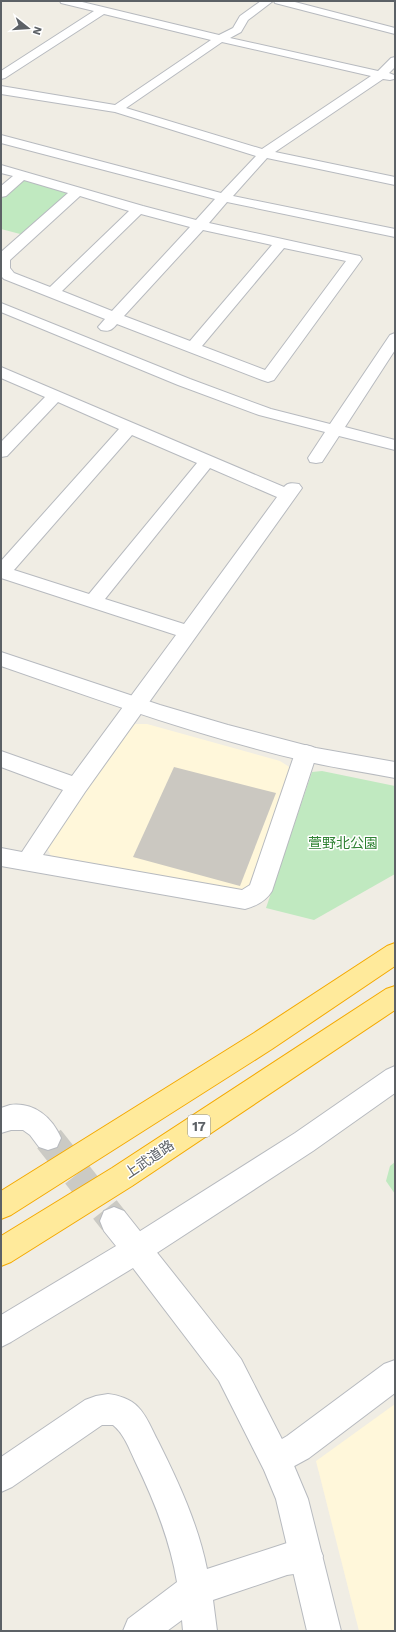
<svg xmlns="http://www.w3.org/2000/svg" width="396" height="1632" font-family="'Work Sans','Noto Sans JP',sans-serif">
<rect width="100%" height="100%" fill="#f0ede4"/>
<g fill="#fff7da">
<polygon points="132,724 147,724 280,761 291,768 252,884 237,892 52,858 46,846"/>
<polygon points="395,1404 395,1631 359,1631 316,1461"/>
</g>
<g fill="#c0e9c0">
<polygon points="31,179 68,190 70,194 24,235 1,229 1,196 19,181"/>
<polygon points="322,771 395,786 395,874 314,920 266,908 312,772"/>
<polygon points="395,1162 395,1194 386,1181 390,1166"/>
</g>
<polygon fill="#cbc8c1" points="174,767 276,793 240,886 133,857"/>
<g fill="none" stroke-linecap="round" stroke-linejoin="round">
<polyline stroke="#cbcac4" stroke-width="24" stroke-dasharray="24 12" stroke-linecap="butt" points="48,1138 50,1140"/>
<polyline stroke="#cbcac4" stroke-width="30" stroke-dasharray="30 15" stroke-linecap="butt" points="49,1139 114,1221"/>
<defs>
<g id="minor">
<path d="M60,1H78L219,35L233,28L240,16L261,1H273L248,20L241,32L230,38L378,71L391,58L395,57V67L389,73L394,75V79L390,80L383,79L275,152L395,177V185L267,158L233,196L395,229V237L227,202L209,223L355,255L360,256L362,259L274,380L268,382L262,380L117,324C112,330 109,332 101,330L98,327L105,319L4,279L1,276V252L68,193L24,180L6,196L1,197V186L13,176L1,173V165L143,206L196,220L215,199L1,143V135L221,193L256,156L115,112L1,94V86L115,105L211,40L104,14L5,78L1,79V71L94,11L61,3ZM222,42L371,76L262,149L126,108ZM80,196L129,211L50,287L14,273L10,268V260ZM141,214L190,227L112,311L62,291ZM203,230L272,245L190,341L124,316ZM284,248L346,261L265,370L202,346Z"/>
<polygon points="274,1 291,1 395,28 395,34 275,3"/>
<polygon points="1,303 190,379 271,409 330,424 390,335 395,333 395,350 345,427 395,440 395,450 339,436 322,462 316,463 310,462 308,458 325,432 259,415 178,385 1,312"/>
<path d="M1,367L284,487C288,482 293,483 299,484L302,488L85,792L43,855L242,890L250,885L295,753L299,747L306,745L313,747L317,753L272,891C266,901 256,906 245,909L1,866V848L22,852L63,790L1,767V751L72,776L176,635L1,578V561L119,429L58,402L7,456L1,457V442L45,397L1,378ZM132,435L197,463L89,594L14,570ZM210,468L277,497L184,624L105,599Z"/>
<polygon points="395,1066 395,1093 313,1151 146,1260 136,1264 126,1260 122,1250 126,1240 295,1133 386,1070"/>
<polygon points="395,1360 395,1393 309,1458 276,1476 265,1471 260,1460 265,1449 287,1436 384,1364"/>
<path d="M108,1394C118,1395 131,1399 138,1407C147,1416 152,1430 158,1441C178,1481 198,1524 207,1569L287,1543L307,1540L318,1545L323,1556L318,1567L307,1572L287,1575L213,1600L217,1631H183L182,1620L167,1631H123L128,1619L177,1582C170,1540 154,1500 135,1461C129,1448 124,1434 113,1425H102L12,1487L1,1492V1457L85,1400L96,1396Z"/>
</g>
<g id="tertiary">
<path d="M1,652L160,705L228,725L316,748L395,762V778C365,772 335,768 305,761C202,737 101,701 1,666Z"/>
<path d="M10,1105C34,1102 52,1117 61,1138L57,1147L48,1150L39,1147L30,1135L23,1130H11L1,1133V1108Z"/>
<polygon points="114,1207 124,1211 201,1308 241,1359 287,1449 308,1499 341,1631 307,1631 276,1499 264,1470 219,1381 133,1268 11,1342 1,1347 1,1315 116,1246 104,1231 100,1221 104,1211"/>
</g>
<g id="trunk">
<polygon points="395,943 395,966 272,1049 11,1215 1,1219 1,1191 254,1033 387,946"/>
<polygon points="395,986 395,1010 132,1186 11,1262 1,1266 1,1236 112,1168 386,989"/>
</g>
</defs>
<use href="#minor" stroke="#b7babf" stroke-width="2"/>
<use href="#tertiary" stroke="#b7babf" stroke-width="2"/>
<use href="#trunk" stroke="#f4a900" stroke-width="2"/>
<use href="#minor" fill="#fff" fill-rule="evenodd"/>
<use href="#tertiary" fill="#fff" fill-rule="evenodd"/>
<use href="#trunk" fill="#ffea9b" fill-rule="evenodd"/>
</g>
<g text-anchor="middle" dominant-baseline="central" stroke-width="3" stroke-linejoin="round" paint-order="stroke">
<rect fill="#fff" stroke="#8d9094" stroke-width="1" x="188" y="1115" width="22" height="22" rx="3"/>
<g font-size="13" font-weight="bold" fill="#5c6166">
<text x="199" y="1126">17</text>
</g>
<g font-size="14" fill="#2f8233" stroke="#fff">
<text x="343" y="843">萱野北公園</text>
</g>
<g font-size="14" fill="#5c6166" stroke="#fff">
<text transform="translate(149 1159) rotate(-34)">上武道路</text>
</g>
</g>
<rect width="396" height="1632" fill="none" stroke="#5c6166" stroke-width="4"/>
<g transform="translate(28 28) rotate(107)" stroke="#ffffff" stroke-width="3" paint-order="stroke">
<path d="M0-3L7 15L0 10L-7 15Z" fill="#5c6166"/>
<text y="-6" font-size="11" font-weight="bold" text-anchor="middle" fill="#5c6166">N</text>
</g>
</svg>
